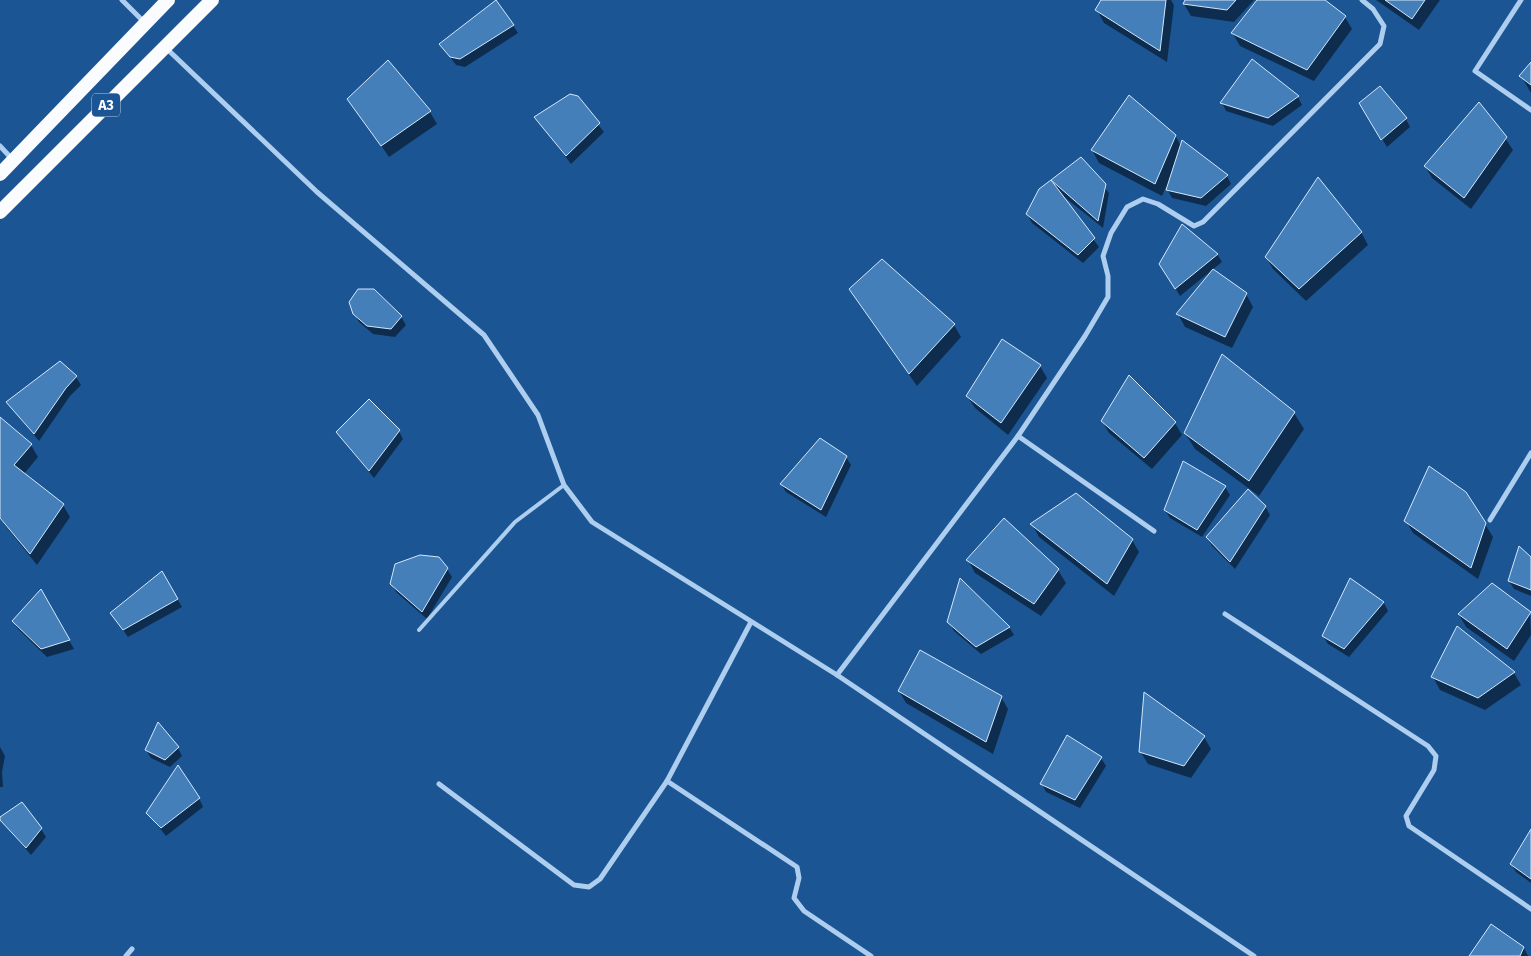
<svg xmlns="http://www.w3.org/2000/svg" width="1531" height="956" font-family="'Fira Sans',sans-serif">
<rect width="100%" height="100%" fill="#1b5593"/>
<g fill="#0007">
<polygon points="1103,0 1171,0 1174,5 1167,62 1104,23 1097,10"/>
<polygon points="1186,0 1254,0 1234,22 1191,16 1184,4"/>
<polygon points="1258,0 1323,0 1345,17 1352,29 1314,81 1240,46 1233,34"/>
<polygon points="1376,0 1440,0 1419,30"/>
<polygon points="497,1 518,33 465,67 456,65 440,44"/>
<polygon points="388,61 430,112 437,124 389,157 349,99"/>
<polygon points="1531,64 1531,93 1521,76"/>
<polygon points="1298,97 1302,105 1273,126 1226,111 1222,103"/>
<polygon points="577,98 604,132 571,164 536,117"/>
<polygon points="1360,103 1406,119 1410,127 1387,147"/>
<polygon points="1175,135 1181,146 1183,142 1227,176 1231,184 1206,206 1172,198 1166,187 1162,196 1099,163 1092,150"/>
<polygon points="1505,138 1513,150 1471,209 1432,178 1425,166"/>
<polygon points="1081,159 1109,193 1103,228 1058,192 1099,247 1083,263 1032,223 1027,214 1040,190"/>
<polygon points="1361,232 1368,245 1306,301 1273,269 1266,257"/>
<polygon points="1217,254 1222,262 1180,296 1161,264"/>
<polygon points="850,290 954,325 961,337 917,386"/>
<polygon points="1246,294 1253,307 1232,348 1185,327 1178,314"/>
<polygon points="354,313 401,317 406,325 395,337 373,334 359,322"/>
<polygon points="60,362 76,377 81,385 70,396 39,441 7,402"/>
<polygon points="1040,366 1047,378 1008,435 975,408 967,396"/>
<polygon points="1130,377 1175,423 1182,435 1152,469 1109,433 1102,421"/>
<polygon points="1294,413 1304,429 1259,496 1195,449 1185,433"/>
<polygon points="0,418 31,445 38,457 24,474 63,505 70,517 37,565 0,519"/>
<polygon points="399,431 403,439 374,478 337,432"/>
<polygon points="846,457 851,465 826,517 786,492 781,484"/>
<polygon points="1225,487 1230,495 1202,537 1170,518 1165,510"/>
<polygon points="1265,506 1270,515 1235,569 1212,546 1207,538"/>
<polygon points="1004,520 1058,570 1066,583 1041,616 975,573 968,560"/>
<polygon points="1406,521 1485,524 1493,537 1478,579 1413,533"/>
<polygon points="1032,524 1132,540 1139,552 1114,596 1039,537"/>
<polygon points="1531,558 1531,596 1514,589 1509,581"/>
<polygon points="447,569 452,577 427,619 396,592 391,583"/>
<polygon points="162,573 182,607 128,637 111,613"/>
<polygon points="960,580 1009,627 1014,635 981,654 954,631 949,622"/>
<polygon points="1350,580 1384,603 1388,611 1349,657 1328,644 1323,636"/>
<polygon points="41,591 74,649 47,657 18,629 13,621"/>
<polygon points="1530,613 1531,635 1514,661 1466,627 1459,615"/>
<polygon points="1514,673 1521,685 1485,710 1440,690 1433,677"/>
<polygon points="899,691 1001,697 1008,709 993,754 906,703"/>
<polygon points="1204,737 1211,749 1191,778 1148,764 1140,751"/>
<polygon points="0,747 5,756 2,772 3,787 0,787"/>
<polygon points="178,748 182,756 170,767 151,758 146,750"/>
<polygon points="1101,758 1106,766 1080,808 1046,792 1042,784"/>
<polygon points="199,798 203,807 166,836 148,813"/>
<polygon points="0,819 41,829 46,837 31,855"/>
<polygon points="1531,831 1531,883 1516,872 1511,864"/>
<polygon points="1524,948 1528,956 1470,956"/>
</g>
<g fill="#447fba" stroke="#d3e7fa">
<polygon points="496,0 514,25 460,59 450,57 439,44"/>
<polygon points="1101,0 1166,0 1160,51 1095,10"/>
<polygon points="1185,0 1236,0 1227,10 1183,4"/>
<polygon points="1257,0 1325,0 1346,16 1307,70 1231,33"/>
<polygon points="1385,0 1425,0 1412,19"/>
<polygon points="1252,59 1299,96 1268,118 1220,103"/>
<polygon points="388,60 431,111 381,146 347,99"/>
<polygon points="1531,62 1531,85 1519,76"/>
<polygon points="1380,86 1407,118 1381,140 1359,103"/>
<polygon points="570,94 578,96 600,123 566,156 534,117"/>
<polygon points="1129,95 1176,135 1155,184 1091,150"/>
<polygon points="1479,102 1507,137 1464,198 1424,166"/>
<polygon points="1182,140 1228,175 1201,198 1166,190"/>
<polygon points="1081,157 1106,184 1098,221 1051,180"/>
<polygon points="1318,177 1362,232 1299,289 1265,257"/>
<polygon points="1051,180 1095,238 1078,255 1026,214 1039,189"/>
<polygon points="1182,224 1218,254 1175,289 1159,264"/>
<polygon points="882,259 955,324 909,374 849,289"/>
<polygon points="1213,269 1247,293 1225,337 1176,314"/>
<polygon points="358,289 374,289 402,316 391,329 367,326 353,314 349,302"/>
<polygon points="1002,339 1041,365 1001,423 966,396"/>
<polygon points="1222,354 1295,412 1249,481 1184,433"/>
<polygon points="60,361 77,376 66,388 34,434 6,402"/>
<polygon points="1129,375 1176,422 1144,458 1101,421"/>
<polygon points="369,399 400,430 369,471 336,432"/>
<polygon points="0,417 32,444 14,465 64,504 30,554 0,518"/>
<polygon points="820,438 847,456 821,510 780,484"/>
<polygon points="1183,461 1226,486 1197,530 1164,510"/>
<polygon points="1429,466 1466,492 1486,523 1471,568 1404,521"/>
<polygon points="1248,489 1266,506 1230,562 1206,537"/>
<polygon points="1076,493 1133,539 1107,584 1030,524"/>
<polygon points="1004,518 1059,569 1034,604 966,560"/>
<polygon points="1519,546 1531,557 1531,590 1508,581"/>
<polygon points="420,555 439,557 448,568 422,612 390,584 395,564"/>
<polygon points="162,571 178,599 123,630 110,613"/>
<polygon points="960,578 1010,627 976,647 947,622"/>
<polygon points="1350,578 1384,602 1344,649 1322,636"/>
<polygon points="1492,583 1531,612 1507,649 1458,614"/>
<polygon points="41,589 70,640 41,649 12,621"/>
<polygon points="1457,626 1515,672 1478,698 1431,677"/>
<polygon points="920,650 1002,696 986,742 898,691"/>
<polygon points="1144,692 1205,736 1184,766 1139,752"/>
<polygon points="158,722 179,747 165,760 145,750"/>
<polygon points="1067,735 1102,757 1075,800 1040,784"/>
<polygon points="178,765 200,798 161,828 146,813"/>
<polygon points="22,802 42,828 26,848 0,820 0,817"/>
<polygon points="1531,829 1531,879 1510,864"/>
<polygon points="1491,924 1524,947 1520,956 1469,956"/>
</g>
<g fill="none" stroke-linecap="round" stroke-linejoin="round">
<polyline stroke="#adceef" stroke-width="4" points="419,630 515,522 564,485"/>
<g stroke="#adceef" stroke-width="5">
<polyline points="122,0 145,23"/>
<polyline points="1521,0 1475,71 1531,110"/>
<polyline points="165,47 317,192 484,335 538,415 564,485 592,522 837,675 1254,956"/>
<polyline points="0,146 13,160"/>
<polyline points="1018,436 1154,531"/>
<polyline points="1490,520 1531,453"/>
<polyline points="1225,614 1428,746 1436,756 1434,770 1406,816 1409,826 1531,909"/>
<polyline points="837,675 1018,436 1085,336 1108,297 1108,276 1103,256 1111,233 1127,207 1143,199 1158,204 1194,226 1203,222 1380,44 1384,26 1373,9 1362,0"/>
<polyline points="667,781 797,867 799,878 794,898 804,911 871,956"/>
<polyline points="439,784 574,885 589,887 600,879 667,781 751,622"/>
<polyline points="126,956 132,949"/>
</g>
<g stroke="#fafcff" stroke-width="14">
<polyline points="0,174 168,0"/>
<polyline points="0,212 212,0"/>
</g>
</g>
<g text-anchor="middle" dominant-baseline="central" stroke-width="5" stroke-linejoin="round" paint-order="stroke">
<rect fill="#1b5593" stroke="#bbccdf" stroke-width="1" x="92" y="93.5" width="28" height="23" rx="4"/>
<g font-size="14" font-weight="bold" fill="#fff">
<text x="106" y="105">A3</text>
</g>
</g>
</svg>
